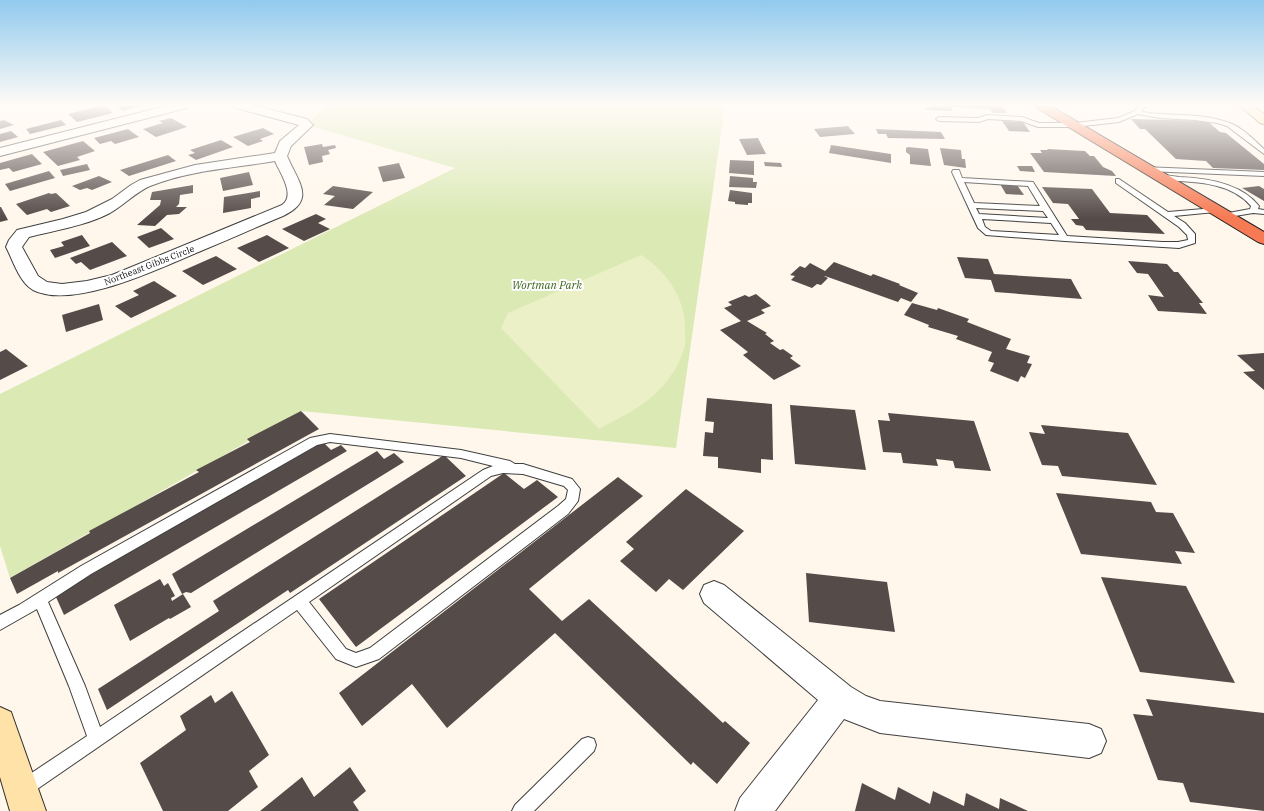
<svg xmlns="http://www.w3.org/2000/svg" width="1264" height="811" font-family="'IBM Plex Serif',serif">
<rect width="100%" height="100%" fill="#fff7ec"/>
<polygon fill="#dbe9b5" points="327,105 725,105 676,448 301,411 10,578 0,546 0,394 455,168 307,125"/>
<path fill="#ebf0c7" d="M641,255C669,273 687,301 685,334C685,339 686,344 684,349C679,365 670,379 658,391C643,407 619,418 599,429L501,328L508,313Z"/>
<g fill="#554b49">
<polygon points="104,105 113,113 77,122 68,114"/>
<polygon points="115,105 145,105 123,111"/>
<polygon points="930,105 1001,105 1007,113 993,113 990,109 951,107 953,111 926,110 924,107 932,107"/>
<polygon points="171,118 187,127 156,137 143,129 163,123 159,121"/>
<polygon points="1131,119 1207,121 1220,132 1226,133 1264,164 1264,170 1213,168 1206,161 1176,159 1145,129 1140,129"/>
<polygon points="4,120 14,125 0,129 0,121"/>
<polygon points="61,120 66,125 30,134 26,129"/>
<polygon points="1002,121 1023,122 1030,132 1009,131"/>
<polygon points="848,126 855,134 820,137 814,129"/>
<polygon points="263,128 274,134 260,139 263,141 248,146 233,137"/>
<polygon points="128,129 139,137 115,144 111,141 100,144 94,138"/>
<polygon points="876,129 941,132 945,139 888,138 886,134 878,134"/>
<polygon points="11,131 18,137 0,142 0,134"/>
<polygon points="758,138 766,154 747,155 739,139"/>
<polygon points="221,140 233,147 196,160 188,155 195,153 190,150"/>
<polygon points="83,141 95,151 77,157 80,160 58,166 43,152"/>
<polygon points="322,144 323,147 335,145 336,148 328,150 330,154 322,156 323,162 309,165 304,147"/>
<polygon points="831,145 891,154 891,163 829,153"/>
<polygon points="908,147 928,149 931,166 910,164 910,155 906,152 906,148"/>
<polygon points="940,148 961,150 962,159 965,159 966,168 944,165"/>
<polygon points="1047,149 1085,151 1090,156 1094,156 1103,167 1112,171 1116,176 1044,172 1030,153 1042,153 1040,150 1048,150"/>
<polygon points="32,154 42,164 13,172 9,168 0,170 0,163"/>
<polygon points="168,155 176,161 129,176 120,170"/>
<polygon points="730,160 754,161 754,175 729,173"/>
<polygon points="764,162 781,163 782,167 765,166"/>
<polygon points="399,163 405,178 383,182 378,167"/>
<polygon points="87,164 90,170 63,176 60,170"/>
<polygon points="1017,166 1032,166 1035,172 1020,171"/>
<polygon points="49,171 55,178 10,191 5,184"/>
<polygon points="249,172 253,185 223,191 220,178"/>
<polygon points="99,176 112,182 92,190 87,188 80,190 72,186"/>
<polygon points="730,176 753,178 753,182 757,182 756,188 729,187"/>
<polygon points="1000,184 1017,185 1024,195 1006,194"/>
<polygon points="193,185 193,193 180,195 179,204 176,207 187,207 179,214 167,215 155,226 137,225 160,205 161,200 150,200 152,192"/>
<polygon points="333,186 373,192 353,209 324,205 335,196 323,194"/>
<polygon points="1259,186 1264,189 1264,201 1242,188"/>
<polygon points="1042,187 1092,189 1110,213 1147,215 1165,234 1086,230 1083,226 1076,225 1071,219 1079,219 1068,204 1053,203"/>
<polygon points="730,190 752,193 752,203 748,203 748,205 735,204 735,202 728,201"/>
<polygon points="260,191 260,197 251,199 251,208 223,213 224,197"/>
<polygon points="49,193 51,194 56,193 70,206 51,212 47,209 27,215 16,204"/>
<polygon points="0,207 1,207 8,220 0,222"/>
<polygon points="316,214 326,219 318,223 330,229 304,241 282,229"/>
<polygon points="161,228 174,239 149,248 137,237"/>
<polygon points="82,235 90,246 55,258 50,250 64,246 61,242"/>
<polygon points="267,235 289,248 259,262 237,248"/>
<polygon points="112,242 127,256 90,270 81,262 76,264 70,258"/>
<polygon points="216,256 237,269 203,285 182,271"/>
<polygon points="957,257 988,259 994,274 1071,279 1082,299 995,292 991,280 965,278"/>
<polygon points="1128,261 1167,264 1174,272 1178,272 1203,303 1199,303 1207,314 1158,311 1148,295 1164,297 1148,274 1137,273"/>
<polygon points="834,262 871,276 873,274 900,284 899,285 918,293 911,302 901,298 898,302 825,276 824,276 828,278 821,285 817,284 812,288 791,280 795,276 790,275 800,266 805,268 810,263 825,271"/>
<polygon points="154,281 177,296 131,318 115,306 139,295 133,291"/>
<polygon points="756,294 771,306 761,310 765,313 747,321 767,333 765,334 774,341 770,343 780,350 783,349 793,356 790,358 801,366 774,380 743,355 748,352 720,330 741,321 724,308 732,305 728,302 745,295 749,297"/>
<polygon points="912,303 937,310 938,308 969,319 967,322 1011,339 1006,349 1030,356 1027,363 1032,364 1025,378 1021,376 1018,382 990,371 994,363 988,361 992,352 956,339 958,336 928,327 929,325 904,315"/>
<polygon points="99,304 103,320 66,332 62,315"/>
<polygon points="6,349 28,366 0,380 0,352"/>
<polygon points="1264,353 1264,390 1243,372 1255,371 1237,355"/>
<polygon points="707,398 772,404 773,460 761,459 761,473 718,468 718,457 703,456 705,432 713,433 714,422 705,421"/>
<polygon points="790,405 855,410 866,470 795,464"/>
<polygon points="301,411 319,429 58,573 58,571 17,594 10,578 90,533 89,531 199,472 196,470 250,442 247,439"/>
<polygon points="888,413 974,421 991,471 955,468 953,461 936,459 938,466 903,463 901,453 883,452 878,420 890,421"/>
<polygon points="1041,425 1128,433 1157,485 1062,476 1058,466 1042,465 1029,432 1045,434"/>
<polygon points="323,442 331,450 341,445 347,451 64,615 56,597 64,589"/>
<polygon points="377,451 384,459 394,453 404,462 191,593 186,592 182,594 172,574"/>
<polygon points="444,455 466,476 290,593 288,590 107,710 98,689 219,611 213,601"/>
<polygon points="504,473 524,489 537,480 558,497 356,647 319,599"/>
<polygon points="618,477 643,496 529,589 562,621 589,599 723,723 725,721 750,743 717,784 693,762 691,765 555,633 447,728 412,684 362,726 339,693"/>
<polygon points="686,489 744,531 683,590 669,579 656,592 620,561 634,549 626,542"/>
<polygon points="1056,493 1151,502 1156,512 1173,513 1195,553 1175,551 1182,564 1081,554"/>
<polygon points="806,573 887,582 895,632 809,622"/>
<polygon points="1101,577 1186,586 1235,683 1140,672"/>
<polygon points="160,579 164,586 168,583 175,596 171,598 172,601 183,594 191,607 170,619 169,618 130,641 114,605"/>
<polygon points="232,691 269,755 249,771 258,787 228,811 163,811 140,763 186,730 180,716 211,695 215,703"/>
<polygon points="1146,699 1264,713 1264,811 1190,802 1183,783 1158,780 1133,714 1153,716"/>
<polygon points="350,767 366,791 353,802 359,811 260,811 302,777 314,797"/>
<polygon points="862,783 895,800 898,787 930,804 933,791 964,806 966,793 999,809 1000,798 1028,811 855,811"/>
</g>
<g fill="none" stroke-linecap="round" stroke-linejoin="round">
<defs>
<g id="lane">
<path d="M1139,105H1145L1146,106L1141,111L1148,113C1176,116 1206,113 1232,124C1244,129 1254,140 1264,149V154L1227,126L1217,123L1195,120L1160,118L1138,114L1119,122L1075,127H1038L1021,121L988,119L979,122L939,121L936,119L939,117L978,118L987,115L1022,117L1039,123H1075L1118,118L1135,111Z"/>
<polygon points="1144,167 1264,172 1264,176 1147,171 1143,169"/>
<path d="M953,170H959L962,178L1033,182L1067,236L1162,242H1178L1188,240L1187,235L1179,227L1116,183V179H1119L1168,212L1215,208L1219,210L1215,212L1174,216L1185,223L1195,234V243L1179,248L1065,241L986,235L978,228L952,172ZM964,182L1028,186L1040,206L974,203ZM976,208L1043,211L1048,218L979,214ZM982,219L1051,223L1059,235L991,231L985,227Z"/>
<path d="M1160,176C1166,175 1173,176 1179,177C1206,178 1241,183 1259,206L1258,209L1264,210V214L1253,213L1223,218V214L1250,209L1251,206C1230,181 1192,182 1163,180H1160Z"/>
<path d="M330,434L461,450L510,461L515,464H523L572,479L580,489L578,501L568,514L379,659L356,667L336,659L297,610L30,794L24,797L18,794L15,788L18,782L87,736L69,686L37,609L0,630V615L19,605L81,566L310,438ZM330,442L461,458L493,466L483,470L100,727L85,686L48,602L91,574L317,445ZM503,473L523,474L564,486L568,490L566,499L558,506L370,648L356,653L346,649L309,602L491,476Z"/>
<polygon points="588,737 594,739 596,745 594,751 534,811 512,811 515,805 582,739"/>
</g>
<g id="street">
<polygon points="170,105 189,105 187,108 0,156 0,148"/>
<path d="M234,105H252L307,119L313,125L291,146L287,156C298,182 317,200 283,216C254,228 225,241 196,253C158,269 73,310 33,290C19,282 13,260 6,247L9,240L17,230L63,219L86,212L112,199L131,185L140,180L195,165L275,153L280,141L299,125L236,108ZM275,161C280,173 296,195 282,205L112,275L87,281L62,284L47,282L38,276L22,247L29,237C56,230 85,226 110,213C124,205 136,192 150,186C190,170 234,168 275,161Z"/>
<polygon points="714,581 724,585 851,687 866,696 880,701 1089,724 1101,729 1106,741 1101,753 1089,758 880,733 844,719 775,811 735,811 740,798 818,700 704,603 700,594 704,585"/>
</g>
<g id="secondary">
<polygon points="1239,105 1252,105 1264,114 1264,124 1260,123"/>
<polygon points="0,707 11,712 46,811 10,811 0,777"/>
</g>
<polygon id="highway" points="1035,105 1049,105 1264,232 1264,244 1258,242 1037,108"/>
</defs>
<use href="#lane" stroke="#3f3f3f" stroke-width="2"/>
<use href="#street" stroke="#3f3f3f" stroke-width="2"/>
<use href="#secondary" stroke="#2e2e2e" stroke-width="2"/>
<use href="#highway" stroke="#1d1d1d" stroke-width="2"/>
<use href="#lane" fill="#fff" fill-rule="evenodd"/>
<use href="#street" fill="#fff" fill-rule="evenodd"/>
<use href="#secondary" fill="#ffe2a7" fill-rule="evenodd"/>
<use href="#highway" fill="#f67a53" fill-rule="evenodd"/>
</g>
<linearGradient id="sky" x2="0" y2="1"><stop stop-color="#91caee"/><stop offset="0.48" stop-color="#fffbf6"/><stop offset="1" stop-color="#fffbf6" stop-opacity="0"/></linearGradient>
<rect width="1264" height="218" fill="url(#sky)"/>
<g text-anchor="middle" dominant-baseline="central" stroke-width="4" stroke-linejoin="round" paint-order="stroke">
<g font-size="9" fill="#0c0c0c" stroke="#fff">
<text transform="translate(149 265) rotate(-21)">Northeast Gibbs Circle</text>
</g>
<g font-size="11" font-style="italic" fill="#3b641c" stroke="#fff">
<text x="547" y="285">Wortman Park</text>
</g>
</g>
</svg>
